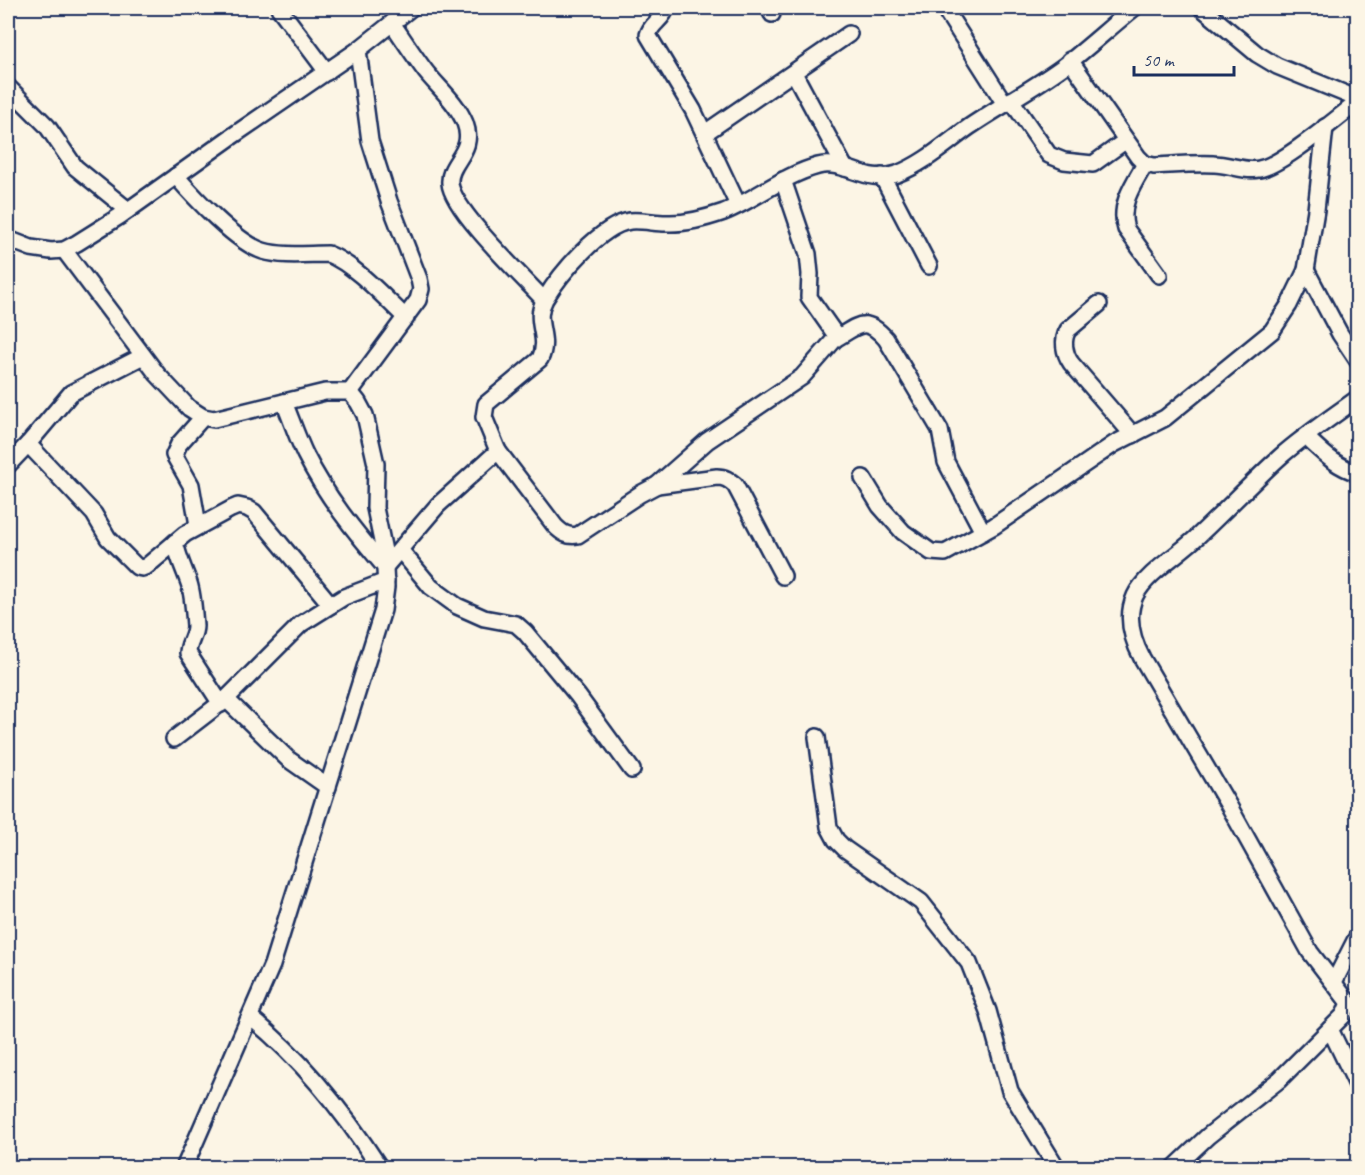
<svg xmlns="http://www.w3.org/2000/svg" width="1365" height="1175" font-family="Caveat,sans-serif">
<rect width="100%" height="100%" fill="#fcf5e5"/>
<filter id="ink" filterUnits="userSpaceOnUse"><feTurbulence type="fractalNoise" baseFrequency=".0167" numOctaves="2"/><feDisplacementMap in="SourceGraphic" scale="12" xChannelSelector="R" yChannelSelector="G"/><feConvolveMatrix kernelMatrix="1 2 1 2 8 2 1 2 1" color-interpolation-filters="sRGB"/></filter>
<g filter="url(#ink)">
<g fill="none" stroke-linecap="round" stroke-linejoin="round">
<defs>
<g id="minor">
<polyline points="279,8 327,72"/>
<path d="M666,8C663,20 651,23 648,35L693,110L738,205"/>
<polyline points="769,8 772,14"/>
<polyline points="944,8 1005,104"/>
<polyline points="1202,8 1257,54 1277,66 1358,99"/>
<path d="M392,23C403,39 414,56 426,72C439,88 457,103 465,123C476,152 448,162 450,183C452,210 524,278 544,300"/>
<path d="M1070,60L1138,157L1145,164L1154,166C1174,165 1194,163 1214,164C1229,164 1244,172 1259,169C1281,166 1337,118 1358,102"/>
<polyline points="794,73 845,168"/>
<polyline points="8,87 47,126 75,167 128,210"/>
<polyline points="1011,100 1049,155 1064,161 1093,164 1125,141"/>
<polyline points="705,133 849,34"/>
<path d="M1145,164C1134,183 1118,205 1126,229L1159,275"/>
<path d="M176,176C194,197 237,243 263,251C284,257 306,254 328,254C354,264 385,298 406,318"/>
<polyline points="882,176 929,266"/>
<polyline points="8,239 31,248 51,251 64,250 77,243 120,216 231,137 358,50 411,8"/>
<polyline points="64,250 157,374 189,408 203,417 214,419 325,392 350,392 358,402 365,415 376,464 375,508 384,551 386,587 383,610 272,965 184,1168"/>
<polyline points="1306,270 1340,334 1358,361"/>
<path d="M1099,304L1068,330C1062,340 1064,353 1071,363L1133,435"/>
<path d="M835,339C858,326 865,315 886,339L940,430L946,462L983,532"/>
<polyline points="350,392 418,300 421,289 419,279 389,201 370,141 358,50"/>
<path d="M284,402C291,419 297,437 305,454C326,496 355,532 385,567L438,505L498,451L484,417L486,404L540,359C551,336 532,322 545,299C560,274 601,225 630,221C642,220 655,223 666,223C685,224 707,218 724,212C756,199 784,175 818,166C845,159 866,185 897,174C925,163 945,144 969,127C1000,106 1034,88 1064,66C1088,48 1110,27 1134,8"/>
<path d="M1306,437C1322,452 1336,467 1358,473"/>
<polyline points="28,444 94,514 108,538 137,567 142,568 147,566 185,534 231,509 238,506 247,508 254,512 331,605"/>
<path d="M498,451L555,526C562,533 568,537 578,535L640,494L657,485L707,441L802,377L835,339V334L809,297L810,274L808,254L783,180"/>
<polyline points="8,465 28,444 71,393 143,356"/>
<polyline points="863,478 880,506 903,532 931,552 945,553 994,526 1114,444 1165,418 1272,331 1289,305 1306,270 1316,210 1325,127"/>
<path d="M657,485L717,477C725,477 729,480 735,485L783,576"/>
<polyline points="198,525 191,485 174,455 179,444 203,417"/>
<path d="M175,542C178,557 184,569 189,583C193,595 194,613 195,626C195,636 188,643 188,653L221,704"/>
<polyline points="401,551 431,587 457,606 484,618 516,624 525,632 578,696 632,770"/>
<polyline points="226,699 288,759 328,787"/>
<polyline points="817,737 829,827 836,840 845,849 921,902 969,963 988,1011 1010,1091 1057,1168"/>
<polyline points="174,739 226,699 301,624 344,597 386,581"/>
<polyline points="1334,982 1358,935"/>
<path d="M250,1017C302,1059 344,1112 380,1168"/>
<polyline points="1330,1029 1358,1087"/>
<path d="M1174,1168L1208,1136L1279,1080L1344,1015L1349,1003L1310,952L1229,806L1142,658C1132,639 1126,616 1135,596C1146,573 1180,554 1198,536C1226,510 1252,482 1281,456C1305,435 1332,417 1358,398"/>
</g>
</defs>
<use href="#minor" stroke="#1b2f5e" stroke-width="20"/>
<use href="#minor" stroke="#fcf5e5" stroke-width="15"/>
</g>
</g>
<rect width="1365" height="1175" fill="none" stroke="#fcf5e5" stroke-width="30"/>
<rect x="15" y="15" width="1335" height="1145" fill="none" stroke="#1b2f5e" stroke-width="2" filter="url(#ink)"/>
<path d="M1134 66v9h100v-9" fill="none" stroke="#1b2f5e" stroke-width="3"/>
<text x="1143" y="66" font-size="18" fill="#1b2f5e" stroke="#fcf5e5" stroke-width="4.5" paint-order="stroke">50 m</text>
</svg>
